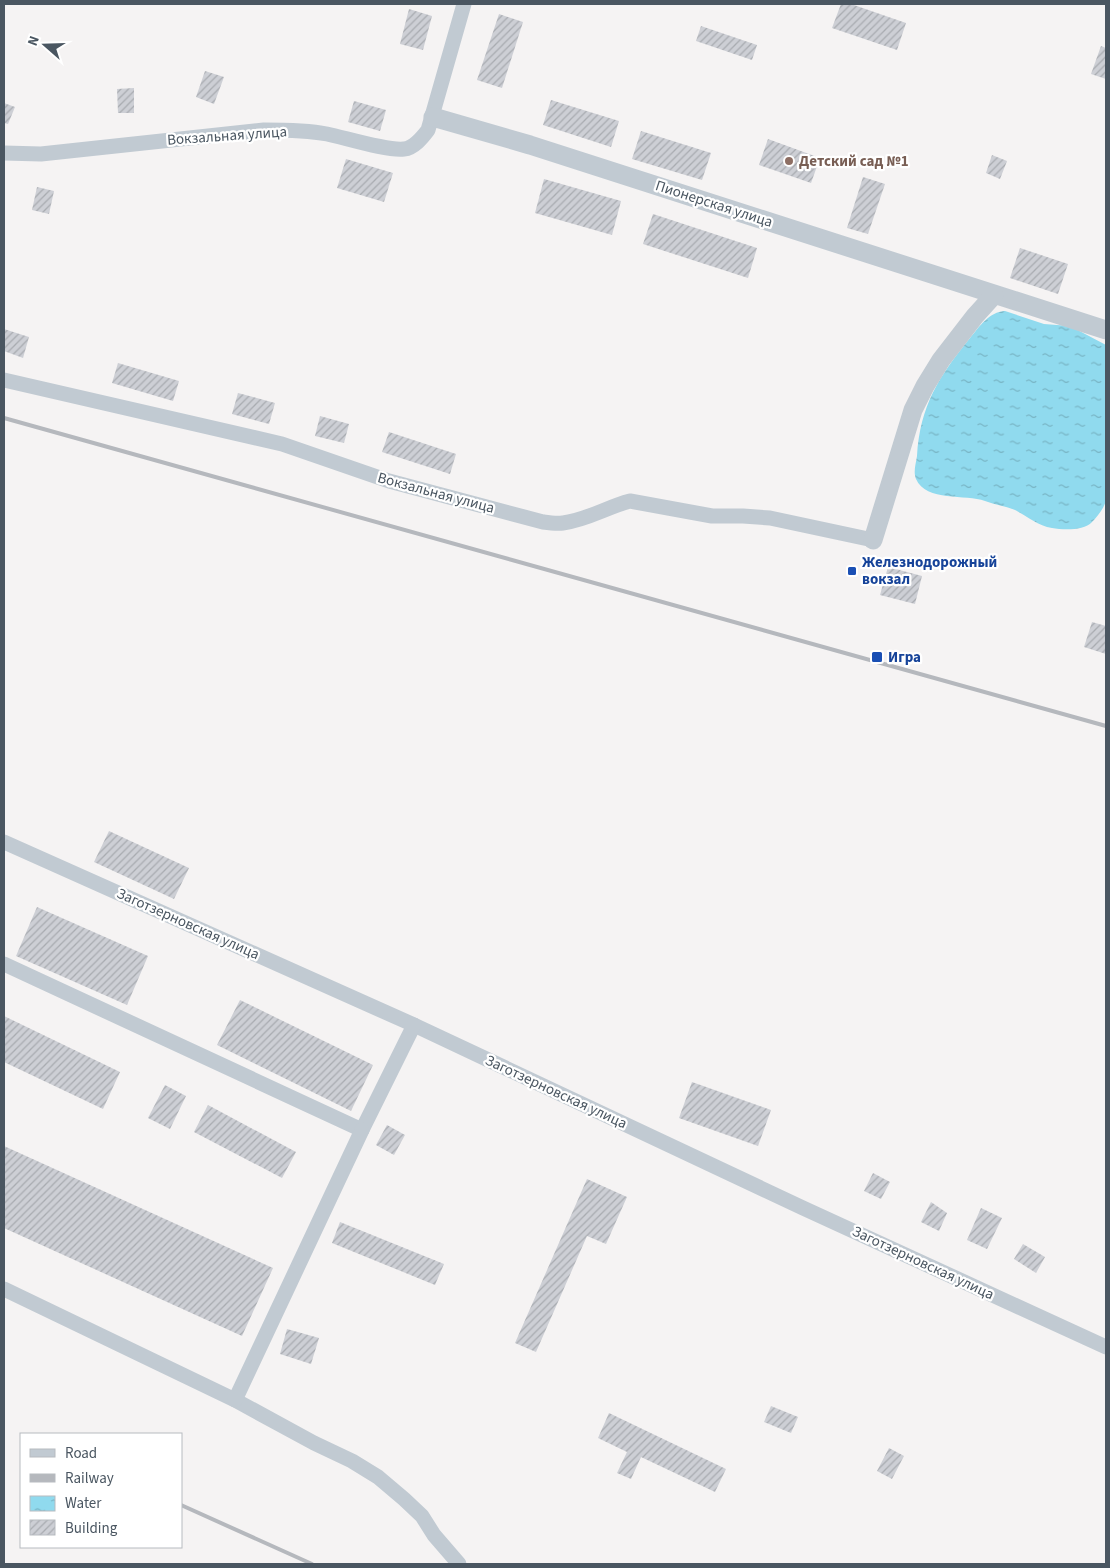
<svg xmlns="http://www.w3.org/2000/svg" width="1110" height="1568" font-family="'Source Sans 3',sans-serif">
<defs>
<pattern id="water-ripples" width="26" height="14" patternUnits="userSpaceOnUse" patternTransform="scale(1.25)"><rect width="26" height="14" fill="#90daee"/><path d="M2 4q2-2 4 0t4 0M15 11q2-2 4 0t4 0" fill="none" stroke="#78b4c4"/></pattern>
<pattern id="building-hatch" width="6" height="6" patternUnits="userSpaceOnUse" patternTransform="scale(1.25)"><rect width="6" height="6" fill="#cdcfd5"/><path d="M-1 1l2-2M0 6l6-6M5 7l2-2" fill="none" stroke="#a8abb0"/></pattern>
</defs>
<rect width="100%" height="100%" fill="#f5f3f3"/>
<path fill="url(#water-ripples)" d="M1005,311L1044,324L1070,326L1106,345C1106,381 1106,418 1106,455C1106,468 1109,488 1106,500C1105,507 1097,517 1092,522C1084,531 1063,530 1052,528C1038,526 1027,516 1015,510C1006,506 995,505 985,501C966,494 926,502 916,479C913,472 916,463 917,456C920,406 939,376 970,338C980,326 989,312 1005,311Z"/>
<g fill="url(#building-hatch)">
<polygon points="841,4 851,4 906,23 897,50 832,28"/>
<polygon points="409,9 432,16 423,50 400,44"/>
<polygon points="499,14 523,22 502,88 477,80"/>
<polygon points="701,26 757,45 752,60 696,41"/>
<polygon points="1101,46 1106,48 1106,79 1091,74"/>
<polygon points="205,71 224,77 214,104 196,97"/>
<polygon points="134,88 134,113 118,113 117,89"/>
<polygon points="551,100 619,121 611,147 543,125"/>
<polygon points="354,101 386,110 380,131 348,122"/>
<polygon points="4,103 15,107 8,124 4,123"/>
<polygon points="641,131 711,153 702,180 632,159"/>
<polygon points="768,139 820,158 811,183 759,165"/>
<polygon points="992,155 1007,161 1000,179 986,173"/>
<polygon points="346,159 393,173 384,202 337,188"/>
<polygon points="863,177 885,184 868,234 847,228"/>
<polygon points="544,179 621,201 612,235 535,213"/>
<polygon points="37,187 54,191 49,214 32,210"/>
<polygon points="653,214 757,248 748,278 643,244"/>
<polygon points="1020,248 1068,264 1058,294 1010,278"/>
<polygon points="4,329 29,337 23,358 4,351"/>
<polygon points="118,363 179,381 173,401 112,383"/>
<polygon points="238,393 275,403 269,424 232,414"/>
<polygon points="320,416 349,424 344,443 315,436"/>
<polygon points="389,432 456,454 450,474 382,452"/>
<polygon points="888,567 922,576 915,604 880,595"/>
<polygon points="1092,622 1106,626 1106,654 1084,647"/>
<polygon points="109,831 189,868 174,899 94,862"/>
<polygon points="37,907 148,956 127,1005 16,956"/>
<polygon points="240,1000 373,1065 351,1111 217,1045"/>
<polygon points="4,1016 120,1072 103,1109 4,1062"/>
<polygon points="692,1082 771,1110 758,1146 679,1118"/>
<polygon points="165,1085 186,1096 170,1129 148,1118"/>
<polygon points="208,1105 296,1152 282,1178 194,1132"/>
<polygon points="387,1125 405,1135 394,1155 376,1145"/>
<polygon points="4,1146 273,1268 242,1336 4,1228"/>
<polygon points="873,1173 890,1182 881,1199 864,1191"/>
<polygon points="587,1179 627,1197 606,1244 587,1236 536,1352 515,1343"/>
<polygon points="931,1202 947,1213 939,1231 921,1222"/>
<polygon points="981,1208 1002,1218 987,1249 967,1240"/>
<polygon points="340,1222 444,1264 435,1285 332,1243"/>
<polygon points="1023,1244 1045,1257 1036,1273 1014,1259"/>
<polygon points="287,1329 319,1338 311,1364 280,1354"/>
<polygon points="771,1406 798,1417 791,1433 764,1422"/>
<polygon points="609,1413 726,1469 715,1492 641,1457 631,1479 617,1473 627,1452 598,1438"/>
<polygon points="889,1448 904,1456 892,1479 877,1471"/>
</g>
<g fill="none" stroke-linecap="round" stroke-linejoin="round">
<g stroke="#c1cad2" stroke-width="15">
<path d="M4,153L41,154L264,130C285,130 306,130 327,134C346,138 387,151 404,149C414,148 422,138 428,130L464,4"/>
<path d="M4,380L282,444L389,481L543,522C550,523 557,524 563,523C587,520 607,507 630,501L712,516H743L770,518L873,540"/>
<polyline points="4,842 414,1025 803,1208 1106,1347"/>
<polyline points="4,964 362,1130 414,1025"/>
<polyline points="4,1289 235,1400 314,1443 352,1461 378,1477 404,1499 422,1516 434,1535 459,1564"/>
<polyline points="235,1400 362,1130"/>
</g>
<g stroke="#c1cad2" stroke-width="19">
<polyline points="433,117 530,145 1106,330"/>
<polyline points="873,540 913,410 925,386 941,360 975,316 994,295"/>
</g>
<g stroke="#b5b8bd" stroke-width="4">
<polyline points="4,418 1106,726"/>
<polyline points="181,1505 312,1564"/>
</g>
</g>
<circle fill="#8d6e63" stroke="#fff" stroke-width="2" cx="789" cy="161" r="5"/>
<g fill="#1a4fb4" stroke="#fff" stroke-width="2">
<rect x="847" y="566" width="10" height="10" rx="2.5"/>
<rect x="871" y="651" width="12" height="12" rx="2.5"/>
</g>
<g text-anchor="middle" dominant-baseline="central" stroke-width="4.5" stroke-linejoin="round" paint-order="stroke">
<g font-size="15" fill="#4a5661" stroke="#fff">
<text transform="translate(227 136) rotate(-4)">Вокзальная улица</text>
<text transform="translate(714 204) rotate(18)">Пионерская улица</text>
<text transform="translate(436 493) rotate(15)">Вокзальная улица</text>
<text transform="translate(188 924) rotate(24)">Заготзерновская улица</text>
<text transform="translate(556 1092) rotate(25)">Заготзерновская улица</text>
<text transform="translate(923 1263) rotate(25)">Заготзерновская улица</text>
</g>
<g font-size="15" font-weight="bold" fill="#785e54" stroke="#fff" text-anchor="start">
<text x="799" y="161">Детский сад №1</text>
</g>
<g font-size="15" font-weight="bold" fill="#164399" stroke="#fff" text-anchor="start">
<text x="862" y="562">Железнодорожный<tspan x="862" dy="17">вокзал</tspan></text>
<text x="888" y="657">Игра</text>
</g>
</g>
<rect width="1110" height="1568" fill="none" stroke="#4a5661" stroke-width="10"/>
<rect x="20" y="1433" width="162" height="115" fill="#ffffff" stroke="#b7bbc0"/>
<rect x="30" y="1449" width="25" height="8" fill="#c1cad2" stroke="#b7bbc0"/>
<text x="65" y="1458" font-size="15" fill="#4a5661">Road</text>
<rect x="30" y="1474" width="25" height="8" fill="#b5b8bd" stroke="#b7bbc0"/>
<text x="65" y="1483" font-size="15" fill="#4a5661">Railway</text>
<rect x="30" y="1496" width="25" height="15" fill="url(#water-ripples)" stroke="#b7bbc0"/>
<text x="65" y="1508" font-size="15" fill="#4a5661">Water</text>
<rect x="30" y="1520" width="25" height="15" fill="url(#building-hatch)" stroke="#b7bbc0"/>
<text x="65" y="1533" font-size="15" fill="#4a5661">Building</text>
<g transform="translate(45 45) rotate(290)" stroke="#ffffff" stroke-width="4" paint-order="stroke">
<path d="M0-4L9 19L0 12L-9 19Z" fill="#4a5661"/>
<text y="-8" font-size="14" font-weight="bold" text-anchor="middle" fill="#4a5661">N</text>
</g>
</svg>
